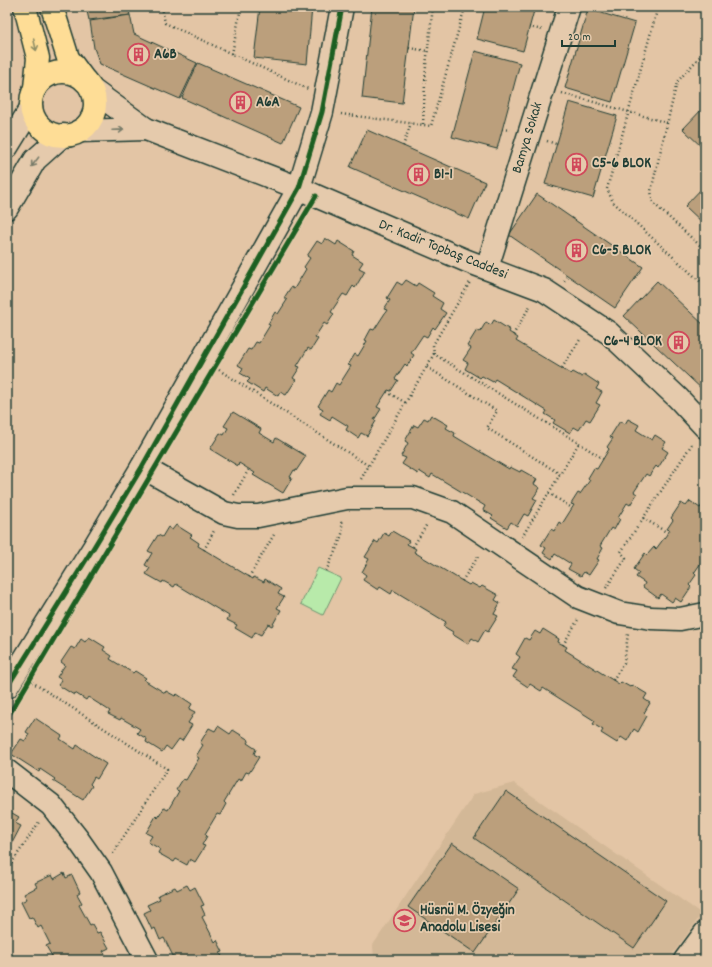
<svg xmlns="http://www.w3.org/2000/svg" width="712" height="967" font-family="Dekko,sans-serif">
<rect width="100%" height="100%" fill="#e3c5a5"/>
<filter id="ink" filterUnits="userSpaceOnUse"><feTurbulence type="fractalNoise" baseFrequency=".025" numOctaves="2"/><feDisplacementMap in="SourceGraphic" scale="8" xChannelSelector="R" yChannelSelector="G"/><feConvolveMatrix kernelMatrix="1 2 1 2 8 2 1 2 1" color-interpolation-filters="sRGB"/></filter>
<g filter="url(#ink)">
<polygon fill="#d3b897" points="514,783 702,914 668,960 374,960 373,945 474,794"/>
<polygon fill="#b8eaaa" stroke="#6c946f" points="318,568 341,578 323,615 301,604"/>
<g fill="#bb9f7c" stroke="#1f3d34">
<polygon points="86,7 128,7 130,15 89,20"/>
<polygon points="260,7 312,7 307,64 254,58"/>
<polygon points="372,7 414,7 402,103 362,98"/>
<polygon points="485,7 535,7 523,51 477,39"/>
<polygon points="588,9 635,23 612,102 565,88"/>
<polygon points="130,15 134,34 197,63 180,99 100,64 94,48 90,21"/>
<polygon points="475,51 520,63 497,149 452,137"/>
<polygon points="198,63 299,107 283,143 182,98"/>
<polygon points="569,102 617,116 593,198 545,184"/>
<polygon points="705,106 705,150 683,129"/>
<polygon points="367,130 485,182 469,219 350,167"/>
<polygon points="705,185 705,225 685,206"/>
<polygon points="537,194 643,267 615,308 509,235"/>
<polygon points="325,238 336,245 338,241 354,251 352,255 363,262 359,268 365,271 355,288 353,286 347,296 343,294 331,312 334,314 327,325 324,323 315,337 318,339 311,350 308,348 297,366 300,367 293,378 296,380 286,395 280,392 278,396 265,388 263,392 247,382 250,379 240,373 243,368 238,365 248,349 251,350 256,342 259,343 270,325 268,324 275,312 278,314 287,300 284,298 291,287 294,289 306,269 304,267 310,258 307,256 317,241 322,244"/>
<polygon points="406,280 416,286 418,283 434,293 432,296 443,303 440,309 446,313 435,329 433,327 427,337 423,335 411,353 414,355 407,366 405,364 395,379 398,380 391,391 388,390 377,407 381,409 374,420 376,421 367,436 361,433 358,438 346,430 348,426 332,416 330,420 320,414 323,409 318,406 328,390 331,392 336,383 339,385 351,366 348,365 355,354 358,356 367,341 365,340 371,329 374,330 387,310 384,309 390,300 387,298 397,282 402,285"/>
<polygon points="657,281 705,326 705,392 624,316"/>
<polygon points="494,320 510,330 509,332 518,338 516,341 571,374 573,372 582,377 584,374 599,384 596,389 602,392 596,403 600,405 590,421 586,419 579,430 574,427 570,433 553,423 555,420 545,414 547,411 495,379 493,382 482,376 480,378 465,369 468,363 463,360 471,348 467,346 477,330 480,332 486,322 491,325"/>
<polygon points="233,412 261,429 259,433 274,442 276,438 306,456 296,471 294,470 290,477 292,478 283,493 253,475 255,473 239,463 238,466 210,449 220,433 224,435 228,428 224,426"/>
<polygon points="431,415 448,425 446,428 455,433 454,436 509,469 510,467 520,472 521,470 537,479 534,484 540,488 533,498 537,500 528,516 524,514 517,526 511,522 507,528 491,518 493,516 483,510 485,506 432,474 430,478 419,471 418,474 402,464 406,458 401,456 408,443 405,441 414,425 418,427 424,418 428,420"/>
<polygon points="628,419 639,425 636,430 652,440 655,435 666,442 662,448 668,452 658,468 656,466 649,476 646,474 634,492 637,494 630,505 627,503 618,518 620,519 614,530 611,528 600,546 603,548 597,559 599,560 589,575 584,572 581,576 568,569 571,564 555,554 552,559 543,553 546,548 541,545 551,529 554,531 559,522 562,524 574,505 571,504 578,493 580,494 590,480 588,478 594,468 597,469 609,449 607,447 613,438 610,437 620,421 625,424"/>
<polygon points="690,501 700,508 703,504 705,506 705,557 694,573 696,575 689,585 691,587 681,602 675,598 672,602 661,594 658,598 643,587 645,583 636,577 639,573 634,569 645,553 647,555 654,547 656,549 670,530 667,529 673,520 671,518 681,503 686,506"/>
<polygon points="176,525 192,535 190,537 199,543 198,546 253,579 254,577 264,582 265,579 281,589 278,594 284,597 277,608 281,610 272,626 268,624 261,635 255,632 252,638 235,628 237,625 227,620 229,616 176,584 174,587 163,581 162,583 146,574 150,568 145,565 152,553 148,551 158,535 162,537 168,527 172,530"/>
<polygon points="392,531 409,541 407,544 416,549 414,552 469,585 471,583 480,588 482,586 498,595 495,600 500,603 494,614 498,616 488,632 485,630 478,642 472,638 468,644 452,634 453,632 443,626 446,622 393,590 391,594 380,587 378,590 363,580 366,575 362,572 369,559 365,557 375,541 378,543 384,533 389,536"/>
<polygon points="543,629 559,639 558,642 567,647 565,650 619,684 621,682 630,687 632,685 647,694 644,699 650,703 644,713 647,716 638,732 634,729 627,741 621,737 617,743 601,733 603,730 593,724 595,721 543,688 541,691 530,684 528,687 513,677 517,671 512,669 520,657 516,654 525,638 529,640 535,631 540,634"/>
<polygon points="89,637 105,647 103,650 112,656 110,659 133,673 135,671 146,678 144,680 165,693 166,691 175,696 177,694 192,704 189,709 195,712 188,723 192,725 182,741 179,739 171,750 166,746 162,752 146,742 147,739 137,733 140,729 121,718 120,720 108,714 110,711 88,697 86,700 75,693 74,695 58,685 62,680 57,677 65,665 61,662 71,647 75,649 81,639 85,642"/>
<polygon points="35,718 62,736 60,739 75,749 77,745 106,764 97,779 94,777 90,784 92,786 83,800 53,781 55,779 40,769 39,772 11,754 21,739 25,741 29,734 26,732"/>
<polygon points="218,726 230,734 233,730 249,740 247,743 256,749 254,754 259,757 249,773 246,772 241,781 238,779 224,802 226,804 220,815 217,814 205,834 207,836 202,845 205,846 195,862 190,859 187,865 176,859 174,862 158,853 160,849 148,842 152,836 146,833 156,816 158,818 164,808 168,810 179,791 176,790 183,779 186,780 199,758 196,756 203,745 200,743 209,728 215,731"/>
<polygon points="506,791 666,901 634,948 474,838"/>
<polygon points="7,805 9,806 7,810 19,817 15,823 21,826 12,843 9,841 7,845"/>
<polygon points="452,843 519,889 475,953 408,907"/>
<polygon points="64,873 66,878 72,875 80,892 77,894 82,903 79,905 90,925 92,924 97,933 100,932 109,948 103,951 107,957 100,960 50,960 49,958 52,956 46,946 50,944 41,926 38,928 32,917 29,918 21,902 27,899 24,894 37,887 35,883 52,875 54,879"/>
<polygon points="187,885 190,890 195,887 204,905 201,906 205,915 202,917 215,942 217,940 223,952 220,953 224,960 175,960 164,938 160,940 155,928 152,930 144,913 150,910 147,905 160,899 158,895 175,887 177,890"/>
</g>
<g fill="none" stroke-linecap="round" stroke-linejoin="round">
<defs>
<g id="minor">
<polyline points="146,129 299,188 316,196 467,261 544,290 609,333 678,398 705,427"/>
<polyline points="79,131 146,129 91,89"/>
<polyline points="7,147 31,108"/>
<polyline points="7,208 35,160 63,135"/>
<polyline points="487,268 569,7"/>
<polyline points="142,467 224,513 238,516 258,516 347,498 413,498 452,512 578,597 619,613 651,618 680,619 705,614"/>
<polyline points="7,687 94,547 142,467 299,188 322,112 342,7"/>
<polyline points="7,771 51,805 77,838 101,872 147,960"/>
<polyline points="685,960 705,933"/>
</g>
<g id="major">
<polyline points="25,7 38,58 35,88"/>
<polyline points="52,7 68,58 85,81"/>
<circle cx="63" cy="104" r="32"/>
</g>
</defs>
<use href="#minor" stroke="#1f3d34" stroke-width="25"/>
<use href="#major" stroke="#1f3d34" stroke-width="25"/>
<g stroke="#1f3d34" stroke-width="2.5" stroke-dasharray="1 3" stroke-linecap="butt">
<polyline points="162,7 165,23 308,89"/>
<polyline points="231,7 241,8"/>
<polyline points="658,7 607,189 613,202 705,286"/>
<polyline points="529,27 543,30"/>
<polyline points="409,48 428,51"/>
<polyline points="705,51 677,82 651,191 653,203 705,250"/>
<polyline points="232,54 241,7"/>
<polyline points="562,93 668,123"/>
<polyline points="341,114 431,126 465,7"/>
<polyline points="423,124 426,65 433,7"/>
<polyline points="502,129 510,130"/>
<polyline points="547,141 556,144"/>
<polyline points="403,146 411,123"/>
<polyline points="564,281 568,275"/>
<polyline points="513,335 530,306"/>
<polyline points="434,354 433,345 470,282"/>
<polyline points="427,367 497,411 487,428 560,474"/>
<polyline points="562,368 581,338"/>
<polyline points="219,370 369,466"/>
<polyline points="387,392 406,403"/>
<polyline points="579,443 603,459"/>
<polyline points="361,479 434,354 579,443 522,537"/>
<polyline points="549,493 572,508"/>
<polyline points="234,495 249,469"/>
<polyline points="643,518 668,533"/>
<polyline points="413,547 427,524"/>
<polyline points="204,550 215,529"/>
<polyline points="326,571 339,543 343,531 341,520"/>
<polyline points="249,577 275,533"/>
<polyline points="462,581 479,555"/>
<polyline points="606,588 626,558 621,552 692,444 694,443"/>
<polyline points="563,645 579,618"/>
<polyline points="613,680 624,663 628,634"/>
<polyline points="32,682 167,769 112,855"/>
<polyline points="7,870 39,822"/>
</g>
<use href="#minor" stroke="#e5caac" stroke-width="22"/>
<use href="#major" stroke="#fedd96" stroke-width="22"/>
<defs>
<g id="cycleway">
<polyline points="7,687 94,547 142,467 299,188 322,112 342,7"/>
<polyline points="7,718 316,196"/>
</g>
</defs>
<use href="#cycleway" stroke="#e5caac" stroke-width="8"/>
<use href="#cycleway" stroke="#1b5e20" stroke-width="5"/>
</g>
<defs><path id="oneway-shaft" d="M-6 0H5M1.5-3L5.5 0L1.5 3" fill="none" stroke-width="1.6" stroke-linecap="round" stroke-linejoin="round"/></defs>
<use stroke="#8e8d65" href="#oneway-shaft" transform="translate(35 45) rotate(77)"/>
<g stroke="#787c6a">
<use href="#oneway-shaft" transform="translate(118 130) rotate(-2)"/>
<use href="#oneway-shaft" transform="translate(35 162) rotate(127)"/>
</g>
</g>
<defs>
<symbol id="building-ring" viewBox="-11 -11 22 22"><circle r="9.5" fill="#e5caac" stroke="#d1495b" stroke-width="1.5"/><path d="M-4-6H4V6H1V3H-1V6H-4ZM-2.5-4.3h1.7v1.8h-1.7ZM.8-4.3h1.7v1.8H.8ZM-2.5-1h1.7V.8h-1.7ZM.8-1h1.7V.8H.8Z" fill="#d1495b"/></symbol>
<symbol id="school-ring" viewBox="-11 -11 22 22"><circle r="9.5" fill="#e5caac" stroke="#d1495b" stroke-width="1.5"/><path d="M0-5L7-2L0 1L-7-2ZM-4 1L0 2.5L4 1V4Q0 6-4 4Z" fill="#d1495b"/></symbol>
</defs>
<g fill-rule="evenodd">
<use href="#building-ring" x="126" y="42" width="25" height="25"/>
<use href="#building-ring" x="228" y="90" width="25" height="25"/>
<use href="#building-ring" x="564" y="152" width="25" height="25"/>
<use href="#building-ring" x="406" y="162" width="25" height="25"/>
<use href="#building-ring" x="564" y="238" width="25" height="25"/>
<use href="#building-ring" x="666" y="330" width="25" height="25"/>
<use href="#school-ring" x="392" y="908" width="25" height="25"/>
</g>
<g text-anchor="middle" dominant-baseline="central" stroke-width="3.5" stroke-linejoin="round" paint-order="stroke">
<g font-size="15" font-weight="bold" fill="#1f3d34" stroke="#e5caac" text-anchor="start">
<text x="154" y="55">A6B</text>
<text x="256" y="103">A6A</text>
<text x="592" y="164">C5-6 BLOK</text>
<text x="434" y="175">B1-1</text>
<text x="592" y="251">C6-5 BLOK</text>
<text x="662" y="342" text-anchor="end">C6-4 BLOK</text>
<text x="420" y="911">Hüsnü M. Özyeğin<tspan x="420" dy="17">Anadolu Lisesi</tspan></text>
</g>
<g font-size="15" fill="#1f3d34" stroke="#e5caac">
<text transform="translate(528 138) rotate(-73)">Bamya Sokak</text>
<text transform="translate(443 250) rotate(22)">Dr. Kadir Topbaş Caddesi</text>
</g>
</g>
<rect width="712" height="967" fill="none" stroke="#e5caac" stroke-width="24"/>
<rect x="12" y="12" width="688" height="943" fill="none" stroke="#1f3d34" stroke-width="1.5" filter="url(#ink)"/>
<path d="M562 40v6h53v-6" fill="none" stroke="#1f3d34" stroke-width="2"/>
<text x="568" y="40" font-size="12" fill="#1f3d34" stroke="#e5caac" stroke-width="3" paint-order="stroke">20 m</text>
</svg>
